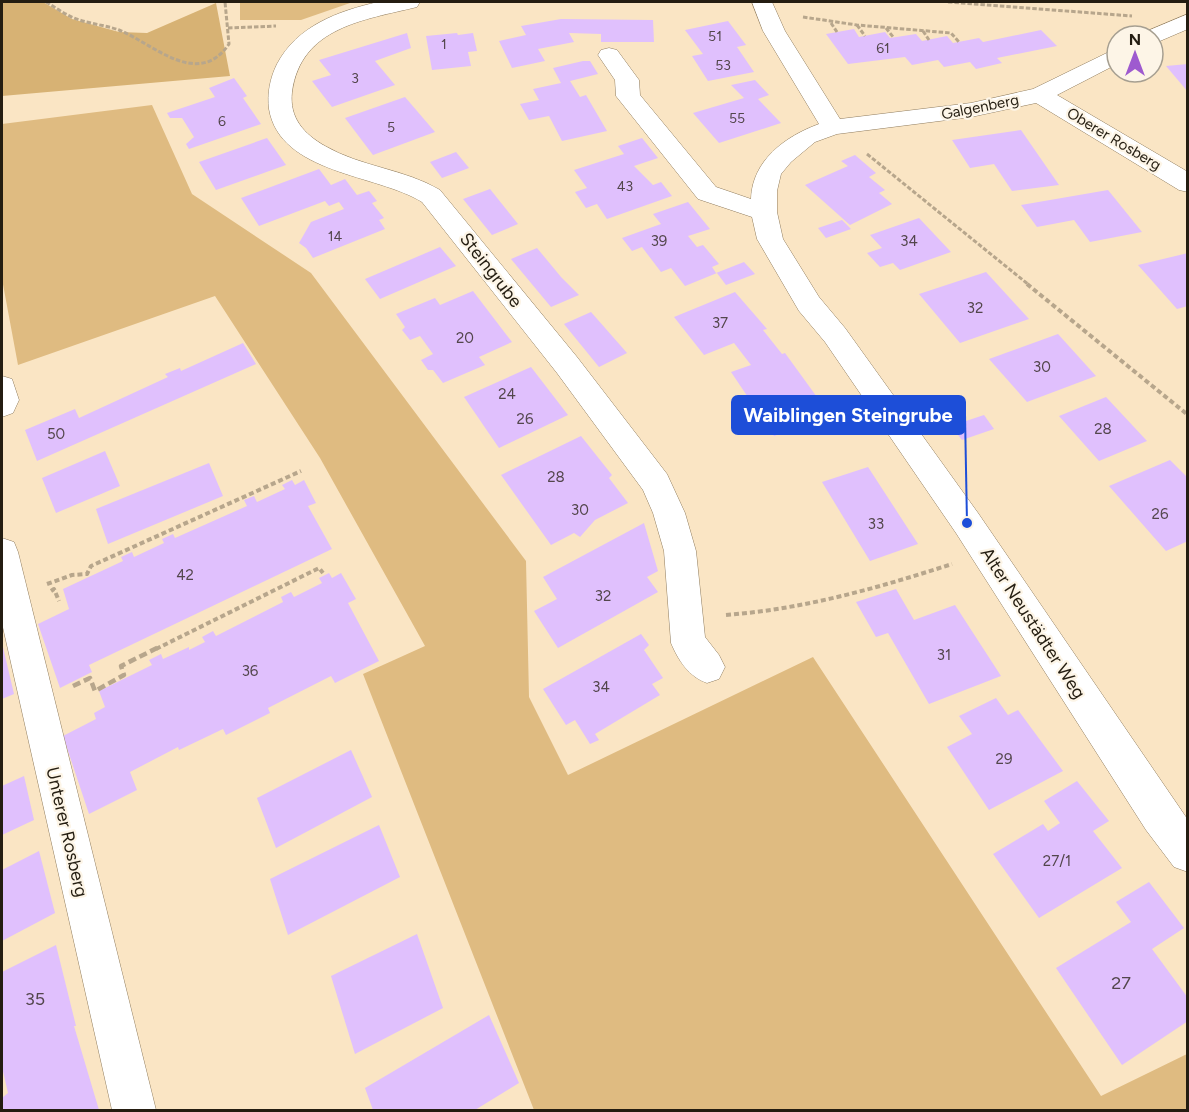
<svg xmlns="http://www.w3.org/2000/svg" width="1189" height="1112" font-family="Figtree,sans-serif">
<rect width="100%" height="100%" fill="#fae5c4"/>
<g fill="#dfbb81">
<polygon points="240,2 353,2 301,20 240,20"/>
<polygon points="152,105 192,194 311,273 526,561 529,697 568,775 813,657 1101,1096 1187,1054 1187,1110 534,1110 363,674 425,646 320,458 215,296 18,365 2,279 2,124"/>
</g>
<polygon fill="#d7b274" points="2,2 43,2 72,19 119,32 147,33 216,3 230,76 2,96"/>
<g fill="#e0c0fd">
<polygon points="561,19 653,20 654,42 601,42 601,34 569,33 574,42 538,49 545,61 512,68 499,41 526,35 521,26"/>
<polygon points="728,21 746,45 737,47 754,72 708,81 692,56 703,54 685,30"/>
<polygon points="854,29 859,37 885,32 890,38 916,34 922,41 947,36 953,43 979,38 983,42 1041,30 1057,46 997,58 1002,63 976,69 970,62 944,67 938,60 912,65 905,57 848,64 826,34"/>
<polygon points="407,33 411,48 375,61 395,85 332,107 312,81 331,75 319,60"/>
<polygon points="457,33 458,35 473,33 477,51 468,52 471,66 432,70 426,36"/>
<polygon points="583,61 590,61 598,74 570,81 580,97 586,95 607,131 562,141 549,116 529,120 520,104 539,100 533,89 561,83 553,68"/>
<polygon points="1188,64 1188,92 1166,66"/>
<polygon points="234,78 247,96 243,98 261,124 189,149 186,144 194,137 182,118 170,118 167,113 215,97 209,88"/>
<polygon points="755,80 769,95 758,99 781,123 719,143 693,113 744,98 731,85"/>
<polygon points="405,97 435,132 373,155 345,118"/>
<polygon points="1021,130 1059,185 1012,191 994,164 970,168 952,140"/>
<polygon points="267,138 286,165 216,190 199,162"/>
<polygon points="642,138 658,158 634,166 653,185 661,182 672,196 607,219 597,204 586,208 575,192 587,188 574,170 624,154 618,146"/>
<polygon points="456,152 469,168 442,178 430,162"/>
<polygon points="855,155 876,173 869,177 885,190 879,193 892,204 850,225 805,185 848,166 841,161"/>
<polygon points="319,169 331,185 345,179 357,195 369,191 377,201 372,203 384,218 379,220 385,229 313,258 306,248 299,243 311,222 344,209 339,202 329,206 325,201 259,226 241,198"/>
<polygon points="490,189 518,224 492,235 463,199"/>
<polygon points="1108,190 1142,232 1090,242 1074,220 1037,227 1021,205"/>
<polygon points="688,202 710,229 688,236 697,247 703,245 719,264 712,267 716,273 744,262 755,274 726,285 717,273 685,286 671,268 661,272 642,247 632,251 622,238 661,224 653,214"/>
<polygon points="919,218 951,252 900,270 893,263 880,267 867,253 882,248 870,235"/>
<polygon points="842,220 851,229 826,238 818,228"/>
<polygon points="440,247 456,266 380,299 365,279"/>
<polygon points="537,248 561,277 579,295 551,307 511,259"/>
<polygon points="1188,253 1188,306 1177,309 1138,265"/>
<polygon points="986,272 1029,319 960,343 919,294"/>
<polygon points="473,291 512,342 479,357 485,365 443,383 433,370 428,370 421,360 433,354 420,336 410,340 402,330 405,327 396,314 435,298 440,305"/>
<polygon points="735,292 767,329 763,330 782,354 785,353 830,415 774,436 731,372 751,365 734,343 704,355 674,317"/>
<polygon points="591,312 627,353 599,367 564,324"/>
<polygon points="1058,334 1096,376 1027,402 989,359"/>
<polygon points="243,343 256,364 37,461 25,430 75,409 79,418 168,377 165,374 180,368 181,371"/>
<polygon points="531,367 568,415 499,448 464,397"/>
<polygon points="1106,397 1147,441 1099,461 1059,416"/>
<polygon points="984,415 994,429 962,440 951,426"/>
<polygon points="581,436 612,475 609,478 628,503 595,520 580,537 574,533 551,545 501,475"/>
<polygon points="105,451 120,486 56,513 42,478"/>
<polygon points="1170,460 1188,478 1188,541 1166,551 1109,486"/>
<polygon points="209,463 223,496 108,544 96,509"/>
<polygon points="868,467 918,544 870,561 822,482"/>
<polygon points="292,480 295,485 304,480 316,503 308,506 332,549 89,665 92,672 60,688 38,624 69,609 63,589 123,561 121,557 132,552 134,557 164,543 162,539 173,534 175,538 247,506 244,500 254,496 257,502 285,489 282,485"/>
<polygon points="644,523 658,571 647,577 658,592 558,648 534,611 557,599 543,577"/>
<polygon points="329,573 332,578 341,573 356,599 348,603 379,661 335,683 331,676 268,708 270,713 226,735 223,729 179,750 178,747 130,772 137,790 89,814 63,736 96,719 94,713 105,707 99,691 152,665 149,660 161,654 163,659 189,647 189,650 205,642 202,637 213,631 216,636 283,602 281,597 291,592 294,597 322,583 319,578"/>
<polygon points="896,589 914,620 955,605 1001,676 929,704 888,633 876,637 856,602"/>
<polygon points="641,634 649,645 644,650 663,678 652,684 660,695 595,734 599,740 590,744 575,720 566,725 543,689"/>
<polygon points="2,643 14,694 2,699"/>
<polygon points="996,698 1008,715 1018,710 1063,771 989,810 947,747 972,734 959,716"/>
<polygon points="351,750 372,797 276,848 257,798"/>
<polygon points="24,776 34,820 2,835 2,786"/>
<polygon points="1077,781 1109,821 1093,831 1122,868 1039,918 993,854 1043,824 1048,831 1060,823 1044,801"/>
<polygon points="379,825 400,877 288,935 270,879"/>
<polygon points="39,851 55,913 2,941 2,870"/>
<polygon points="1149,882 1184,928 1152,949 1188,998 1188,1021 1122,1065 1056,968 1131,922 1116,902"/>
<polygon points="417,934 443,1008 355,1054 331,976"/>
<polygon points="56,945 76,1026 74,1026 99,1110 2,1110 2,1098 8,1093 2,1067 2,972"/>
<polygon points="489,1015 519,1083 475,1110 373,1110 365,1088"/>
</g>
<g fill="none" stroke-linecap="round" stroke-linejoin="round">
<defs>
<g id="minor">
<path d="M378,2H420L417,7C364,20 301,27 292,92C289,118 304,134 325,146C361,167 405,169 440,190L577,357L667,474L685,513L696,551L705,637L719,655L725,667L719,679L707,683C689,677 678,660 671,643L664,551L653,513L643,490L557,373L422,202C377,174 280,174 269,109C267,94 270,78 277,64C297,26 338,11 378,2Z"/>
<path d="M752,2H772L785,31L840,119L971,103L1033,89L1117,48V64L1057,95L1188,172V192L1179,190L1036,103L971,117L837,134L815,142L791,162L781,174L777,191V212L783,239L819,297L845,328L978,513L1188,820V872L1174,867L1146,830L956,533L825,342L799,311L757,239L752,217L698,199L616,96L615,80L598,55L601,50L609,48L617,50L639,80L640,95L716,187L751,199C752,160 786,136 819,124L763,31Z"/>
<polygon points="1188,14 1188,29 1153,44 1153,36 1143,36 1145,32"/>
<polygon points="2,376 12,379 19,400 13,413 2,417"/>
<polygon points="2,538 14,542 18,552 156,1110 112,1110 2,623"/>
</g>
</defs>
<use href="#minor" stroke="#907d5f" stroke-width="1"/>
<g stroke="#b7a68c" stroke-width="3" stroke-dasharray="4.5 2" stroke-linecap="butt">
<path d="M46,2C55,7 64,14 74,18C89,24 105,25 119,30C155,45 198,89 229,44L225,2"/>
<polyline points="948,2 1132,16"/>
<polyline points="803,17 857,25 951,33 959,42"/>
<polyline points="831,23 837,32"/>
<polyline points="857,25 865,36"/>
<polyline points="228,28 276,26"/>
<polyline points="886,28 894,38"/>
<polyline points="923,31 929,40"/>
<polyline points="867,154 1029,285"/>
</g>
<g stroke="#b7a68c" stroke-width="4" stroke-dasharray="5 3" stroke-linecap="butt">
<polyline points="1027,284 1188,415"/>
<polyline points="47,584 72,575 87,574 91,566 301,471"/>
<polyline points="51,591 54,589 59,601"/>
<path d="M726,615C804,609 878,588 952,564"/>
<polyline points="156,649 319,568 323,573"/>
</g>
<polyline stroke="#b7a68c" stroke-width="4.5" stroke-dasharray="8 4" stroke-linecap="butt" points="73,686 90,678 95,691 124,675 121,666 159,647"/>
<use href="#minor" fill="#fff" fill-rule="evenodd"/>
</g>
<g text-anchor="middle" dominant-baseline="central" stroke-width="4.5" stroke-linejoin="round" paint-order="stroke">
<g font-size="14" fill="#53464c">
<text x="715" y="36">51</text>
<text x="444" y="44">1</text>
<text x="883" y="48">61</text>
<text x="723" y="65">53</text>
<text x="355" y="78">3</text>
<text x="737" y="118">55</text>
<text x="222" y="121">6</text>
<text x="391" y="127">5</text>
<text x="625" y="186">43</text>
<text x="335" y="236">14</text>
</g>
<g font-size="15" fill="#241d11" stroke="#fdf5e7">
<text transform="translate(980 107) rotate(-11)">Galgenberg</text>
<text transform="translate(1114 139) rotate(31)">Oberer Rosberg</text>
</g>
<g font-size="15" fill="#53464c">
<text x="659" y="241">39</text>
<text x="909" y="241">34</text>
<text x="975" y="308">32</text>
<text x="720" y="323">37</text>
<text x="465" y="338">20</text>
<text x="1042" y="367">30</text>
<text x="507" y="394">24</text>
<text x="525" y="419">26</text>
<text x="1103" y="429">28</text>
<text x="56" y="434">50</text>
<text x="556" y="477">28</text>
<text x="580" y="510">30</text>
<text x="1160" y="514">26</text>
<text x="876" y="524">33</text>
<text x="185" y="575">42</text>
<text x="603" y="596">32</text>
<text x="944" y="655">31</text>
<text x="250" y="671">36</text>
<text x="601" y="687">34</text>
<text x="1004" y="759">29</text>
<text x="1057" y="861">27/1</text>
</g>
<g font-size="18" fill="#241d11" stroke="#fdf5e7">
<text transform="translate(491 270) rotate(52)">Steingrube</text>
<text transform="translate(1033 623) rotate(57)">Alter Neustädter Weg</text>
<text transform="translate(67 832) rotate(77)">Unterer Rosberg</text>
</g>
<g font-size="18" fill="#53464c">
<text x="1121" y="983">27</text>
<text x="35" y="999">35</text>
</g>
</g>
<path fill="none" stroke="#1d4ed8" stroke-width="2" d="M967 523L965 415"/>
<circle fill="#1d4ed8" stroke="#fdf5e7" stroke-width="2" cx="967" cy="523" r="6"/>
<rect fill="#1d4ed8" stroke="#1d4ed8" stroke-width="2" x="732" y="396" width="233" height="38" rx="6"/>
<g font-size="20" text-anchor="middle" font-weight="bold" fill="#fff">
<text x="848" y="422">Waiblingen Steingrube</text>
</g>
<rect width="1189" height="1112" fill="none" stroke="#241d11" stroke-width="6"/>
<g transform="translate(1135 54)"><circle r="28" fill="#fdf5e7" stroke="#a69f91" stroke-width="1.5"/>
<path d="M0-4.5L10 22L0 15L-10 22Z" fill="#9e5acf"/>
<text y="-9" font-size="16" font-weight="bold" text-anchor="middle" fill="#241d11">N</text>
</g>
</svg>
